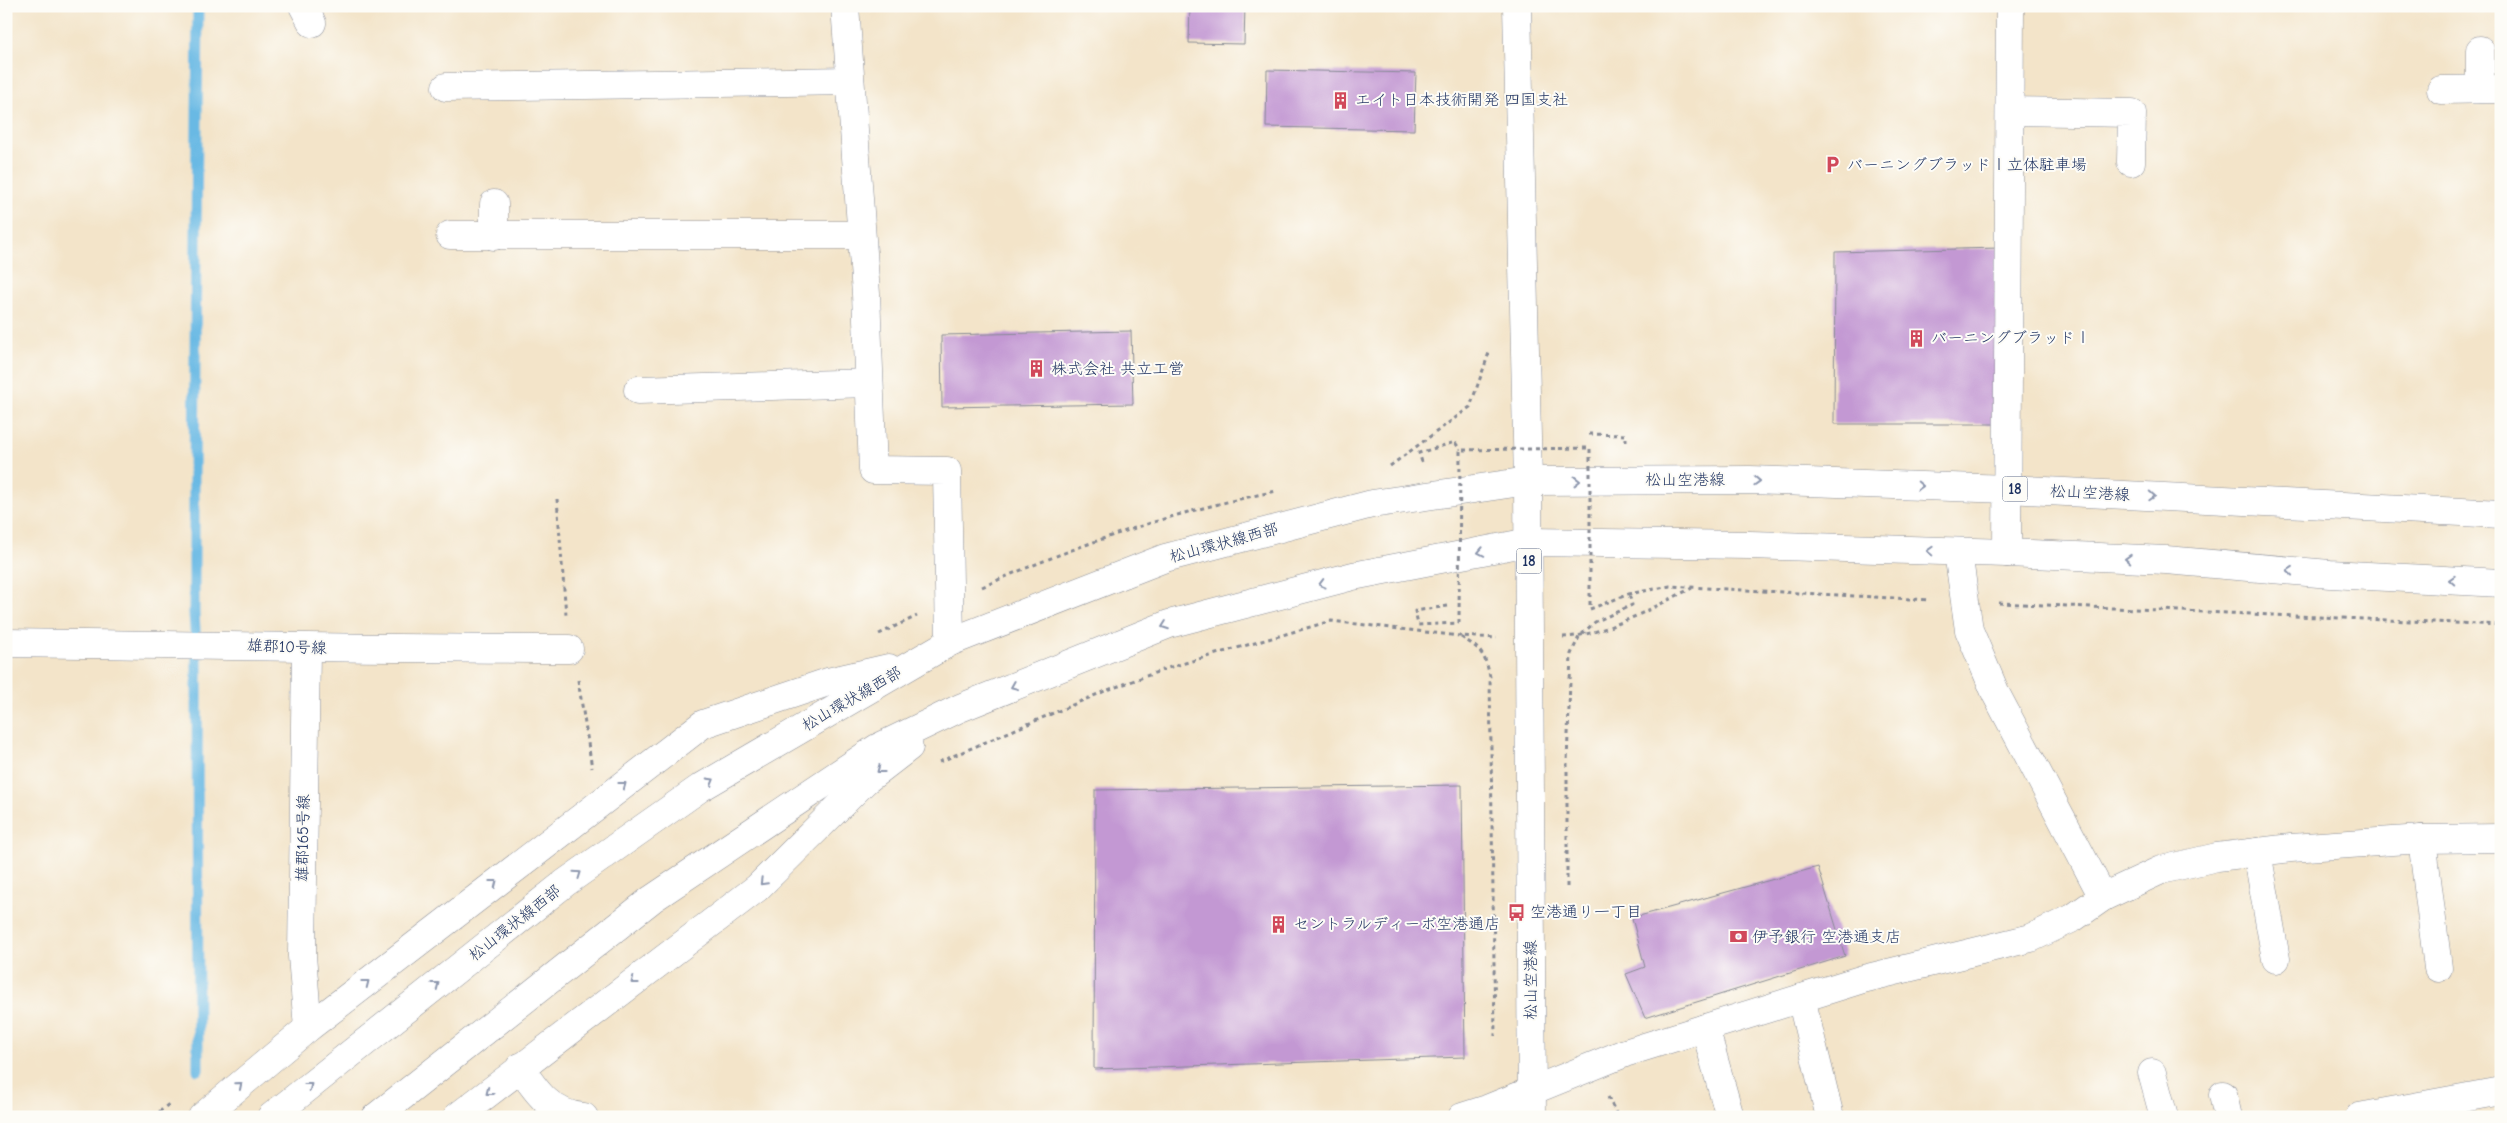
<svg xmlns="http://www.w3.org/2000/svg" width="2507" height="1123" font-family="'Comic Neue','Klee One',sans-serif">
<rect width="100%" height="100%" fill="#fdfcf7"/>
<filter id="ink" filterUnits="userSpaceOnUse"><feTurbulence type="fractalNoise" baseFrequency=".02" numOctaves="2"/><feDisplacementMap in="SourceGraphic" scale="10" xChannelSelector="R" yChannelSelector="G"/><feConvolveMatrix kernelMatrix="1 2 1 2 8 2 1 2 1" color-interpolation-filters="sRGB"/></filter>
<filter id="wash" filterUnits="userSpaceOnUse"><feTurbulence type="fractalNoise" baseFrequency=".0096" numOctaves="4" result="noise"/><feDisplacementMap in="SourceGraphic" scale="20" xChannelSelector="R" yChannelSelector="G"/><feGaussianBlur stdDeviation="1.12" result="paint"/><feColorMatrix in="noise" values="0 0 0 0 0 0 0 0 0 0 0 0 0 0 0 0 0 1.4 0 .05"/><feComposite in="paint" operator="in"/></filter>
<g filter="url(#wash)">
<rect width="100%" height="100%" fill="#f3e4c9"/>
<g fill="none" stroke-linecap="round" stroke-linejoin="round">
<polyline stroke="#69b9e4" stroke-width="11" points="198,1070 197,661 194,613 194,478 198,6"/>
</g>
<g id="blocks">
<g fill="#c398d3">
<polygon points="1190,6 1245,6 1244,44 1189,43"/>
<polygon points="1267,70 1416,73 1414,130 1266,127"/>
<polygon points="1999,248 2000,424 1834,424 1835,252"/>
<polygon points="1131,331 1133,404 942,407 941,335"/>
<polygon points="1462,785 1465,1057 1094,1069 1095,790"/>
<polygon points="1818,867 1845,956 1645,1018 1626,974 1645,967 1632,918"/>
</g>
</g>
</g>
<g filter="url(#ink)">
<use href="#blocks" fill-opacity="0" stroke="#878a94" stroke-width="1"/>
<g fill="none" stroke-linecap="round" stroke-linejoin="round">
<defs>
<g id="minor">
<polyline points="303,6 312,23"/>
<polyline points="845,6 866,294 873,470 947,471 950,642"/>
<polyline points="2480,50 2480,89"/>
<polyline points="446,87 850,81"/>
<polyline points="2441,90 2501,89"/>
<polyline points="2010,111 2132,113 2131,162"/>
<polyline points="494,204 494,236"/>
<polyline points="450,235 861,235"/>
<polyline points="638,390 869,383"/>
<polyline points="1958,552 1969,630 1996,694 2103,897"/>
<polyline points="2007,553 2010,6"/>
<path d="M6,643C194,645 381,649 569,649"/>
<polyline points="306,648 302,956 308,1028"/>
<polyline points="2422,839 2438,968"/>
<polyline points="2257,852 2276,959"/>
<polyline points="1801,998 1830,1117"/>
<polyline points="1705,1028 1730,1117"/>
<path d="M520,1067C536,1092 552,1115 584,1117"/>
<polyline points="2152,1073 2164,1117"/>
<polyline points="2223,1095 2228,1117"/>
<polyline points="202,1117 308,1028 703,724 828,682 889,668"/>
<polyline points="271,1117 565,883 700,788 950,642 1165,558 1372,504 1528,481"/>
<polyline points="376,1117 652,899 877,748 960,708 1169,624 1353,576 1529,542"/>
<polyline points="457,1117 757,888 865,781 909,747"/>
<polyline points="1462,1117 1487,1109 1625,1053 1705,1028 1863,979 2031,938 2073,918 2103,897 2161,870 2217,857 2291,848 2422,839 2501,838"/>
<polyline points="2359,1117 2501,1091"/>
</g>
<g id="major">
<polyline points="1517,6 1528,481 1532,1117"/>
<polyline points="1528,481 1750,480 2008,489 2501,514"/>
<polyline points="1529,542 1750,545 2007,553 2166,560 2330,574 2501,583"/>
</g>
</defs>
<use href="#minor" stroke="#878a94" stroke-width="29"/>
<use href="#major" stroke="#878a94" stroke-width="29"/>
<g stroke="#878a94" stroke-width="3" stroke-dasharray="4 4" stroke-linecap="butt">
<polyline points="1589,434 1626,435 1626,446"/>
<polyline points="1422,462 1419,453 1455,442 1460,450"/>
<polyline points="1390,466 1470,407 1490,350"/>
<polyline points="557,499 566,615"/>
<path d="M982,587C1076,545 1175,511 1277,491"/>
<polyline points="1999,603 2501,625"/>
<polyline points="1448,606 1415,611 1418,625 1459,623"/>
<polyline points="1590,609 1629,594 1670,586 1930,600"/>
<polyline points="879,634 917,616"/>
<path d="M1461,637C1481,649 1485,654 1490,677L1495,1036"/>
<path d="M1563,637C1605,636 1655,606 1692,588"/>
<polyline points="578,680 592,768"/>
<polyline points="939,762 1105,691 1171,667 1331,621 1460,636 1497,638"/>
<polyline points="1567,887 1567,762 1571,654 1579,637 1595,622 1632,605 1629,594"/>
<polyline points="1608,1097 1618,1117"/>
<polyline points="153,1117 170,1103"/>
</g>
<use href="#minor" stroke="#fff" stroke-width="28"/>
<use href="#major" stroke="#fff" stroke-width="28"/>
<polyline stroke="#878a94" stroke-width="3" stroke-dasharray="4 4" stroke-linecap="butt" points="1459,623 1460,450 1590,448 1590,609"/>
</g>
<defs><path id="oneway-chevron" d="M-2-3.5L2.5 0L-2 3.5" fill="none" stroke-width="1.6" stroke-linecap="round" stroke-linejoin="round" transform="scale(1.25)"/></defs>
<g stroke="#8d97ae">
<use href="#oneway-chevron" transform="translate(1577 481)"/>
<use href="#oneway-chevron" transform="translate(1757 481) rotate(2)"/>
<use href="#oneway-chevron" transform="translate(1920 486) rotate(2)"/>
<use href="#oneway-chevron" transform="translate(2152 496) rotate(3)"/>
<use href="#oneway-chevron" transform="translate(1930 551) rotate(-178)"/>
<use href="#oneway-chevron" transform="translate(1481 552) rotate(169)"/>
<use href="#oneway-chevron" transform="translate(2128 559) rotate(-177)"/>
<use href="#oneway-chevron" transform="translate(2290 571) rotate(-175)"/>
<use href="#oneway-chevron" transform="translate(2452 580) rotate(-177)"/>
<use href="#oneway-chevron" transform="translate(1322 584) rotate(165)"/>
<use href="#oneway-chevron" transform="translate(1165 626) rotate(160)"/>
<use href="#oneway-chevron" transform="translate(1014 686) rotate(158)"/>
<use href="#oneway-chevron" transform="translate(880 770) rotate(143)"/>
<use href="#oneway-chevron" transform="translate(711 781) rotate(-30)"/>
<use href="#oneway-chevron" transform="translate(623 785) rotate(-37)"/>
<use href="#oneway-chevron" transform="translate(578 874) rotate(-35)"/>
<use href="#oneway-chevron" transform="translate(763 882) rotate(135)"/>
<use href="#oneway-chevron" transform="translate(494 883) rotate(-38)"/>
<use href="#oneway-chevron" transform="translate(634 981) rotate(143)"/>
<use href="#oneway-chevron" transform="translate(366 983) rotate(-38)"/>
<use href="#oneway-chevron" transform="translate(436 985) rotate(-38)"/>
<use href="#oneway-chevron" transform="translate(239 1085) rotate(-40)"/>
<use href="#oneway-chevron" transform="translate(309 1086) rotate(-38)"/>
<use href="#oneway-chevron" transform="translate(489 1092) rotate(142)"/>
</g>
</g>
<defs>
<symbol id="building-bare" viewBox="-9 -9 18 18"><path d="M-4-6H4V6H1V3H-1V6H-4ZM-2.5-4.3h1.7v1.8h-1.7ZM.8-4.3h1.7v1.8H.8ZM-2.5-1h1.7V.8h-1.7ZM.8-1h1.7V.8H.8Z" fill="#d1495b" stroke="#fdfcf7" stroke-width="2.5" paint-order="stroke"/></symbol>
<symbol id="parking-bare" viewBox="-9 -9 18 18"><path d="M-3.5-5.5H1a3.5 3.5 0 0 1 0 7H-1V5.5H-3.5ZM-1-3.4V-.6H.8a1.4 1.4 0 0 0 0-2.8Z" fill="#d1495b" stroke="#fdfcf7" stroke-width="2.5" paint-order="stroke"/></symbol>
<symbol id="bus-bare" viewBox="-9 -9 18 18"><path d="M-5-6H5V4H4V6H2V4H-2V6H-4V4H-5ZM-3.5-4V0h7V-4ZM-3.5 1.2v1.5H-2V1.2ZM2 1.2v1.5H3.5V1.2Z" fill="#d1495b" stroke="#fdfcf7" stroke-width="2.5" paint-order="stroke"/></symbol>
<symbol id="bank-bare" viewBox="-9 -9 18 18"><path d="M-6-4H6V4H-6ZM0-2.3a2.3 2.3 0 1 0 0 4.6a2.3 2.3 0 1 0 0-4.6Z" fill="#d1495b" stroke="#fdfcf7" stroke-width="2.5" paint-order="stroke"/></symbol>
</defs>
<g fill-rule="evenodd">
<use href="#building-bare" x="1328" y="88" width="25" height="25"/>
<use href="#parking-bare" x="1820" y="152" width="25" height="25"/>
<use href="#building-bare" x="1904" y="326" width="25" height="25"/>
<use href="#building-bare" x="1024" y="356" width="25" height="25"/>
<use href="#bus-bare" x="1504" y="900" width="25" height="25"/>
<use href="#building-bare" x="1266" y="912" width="25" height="25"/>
<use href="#bank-bare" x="1726" y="924" width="25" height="25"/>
</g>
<g text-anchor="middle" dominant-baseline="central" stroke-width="4" stroke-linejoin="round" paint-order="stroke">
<g fill="#fdfcf7" stroke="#5f6c8c" stroke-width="1">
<rect x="2002.5" y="476.5" width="25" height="25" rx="4"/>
<rect x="1516.5" y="548.5" width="25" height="25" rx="4"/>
</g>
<g font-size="15" font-weight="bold" fill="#1b2f5e">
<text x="2015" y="489">18</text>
<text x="1529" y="561">18</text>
</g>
<g font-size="16" fill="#1b2f5e" stroke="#fdfcf7" text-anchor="start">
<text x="1355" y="100">エイト日本技術開発 四国支社</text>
<text x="1847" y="165">バーニングブラッドⅠ立体駐車場</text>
<text x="1931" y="338">バーニングブラッドⅠ</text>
<text x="1051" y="369">株式会社 共立工営</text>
<text x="1530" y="912">空港通り一丁目</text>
<text x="1293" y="924">セントラルディーボ空港通店</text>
<text x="1752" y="937">伊予銀行 空港通支店</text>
</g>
<g font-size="16" fill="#1b2f5e" stroke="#fdfcf7">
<text x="1685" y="480">松山空港線</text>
<text transform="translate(2090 493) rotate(3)">松山空港線</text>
<text transform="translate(1224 543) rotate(-15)">松山環状線西部</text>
<text transform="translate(287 647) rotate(2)">雄郡10号線</text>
<text transform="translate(852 699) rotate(-30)">松山環状線西部</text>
<text transform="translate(303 838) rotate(-89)">雄郡165号線</text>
<text transform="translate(515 923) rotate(-38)">松山環状線西部</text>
<text transform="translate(1531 980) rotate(-90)">松山空港線</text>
</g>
</g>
<rect width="2507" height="1123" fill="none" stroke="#fdfcf7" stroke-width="25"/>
</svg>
